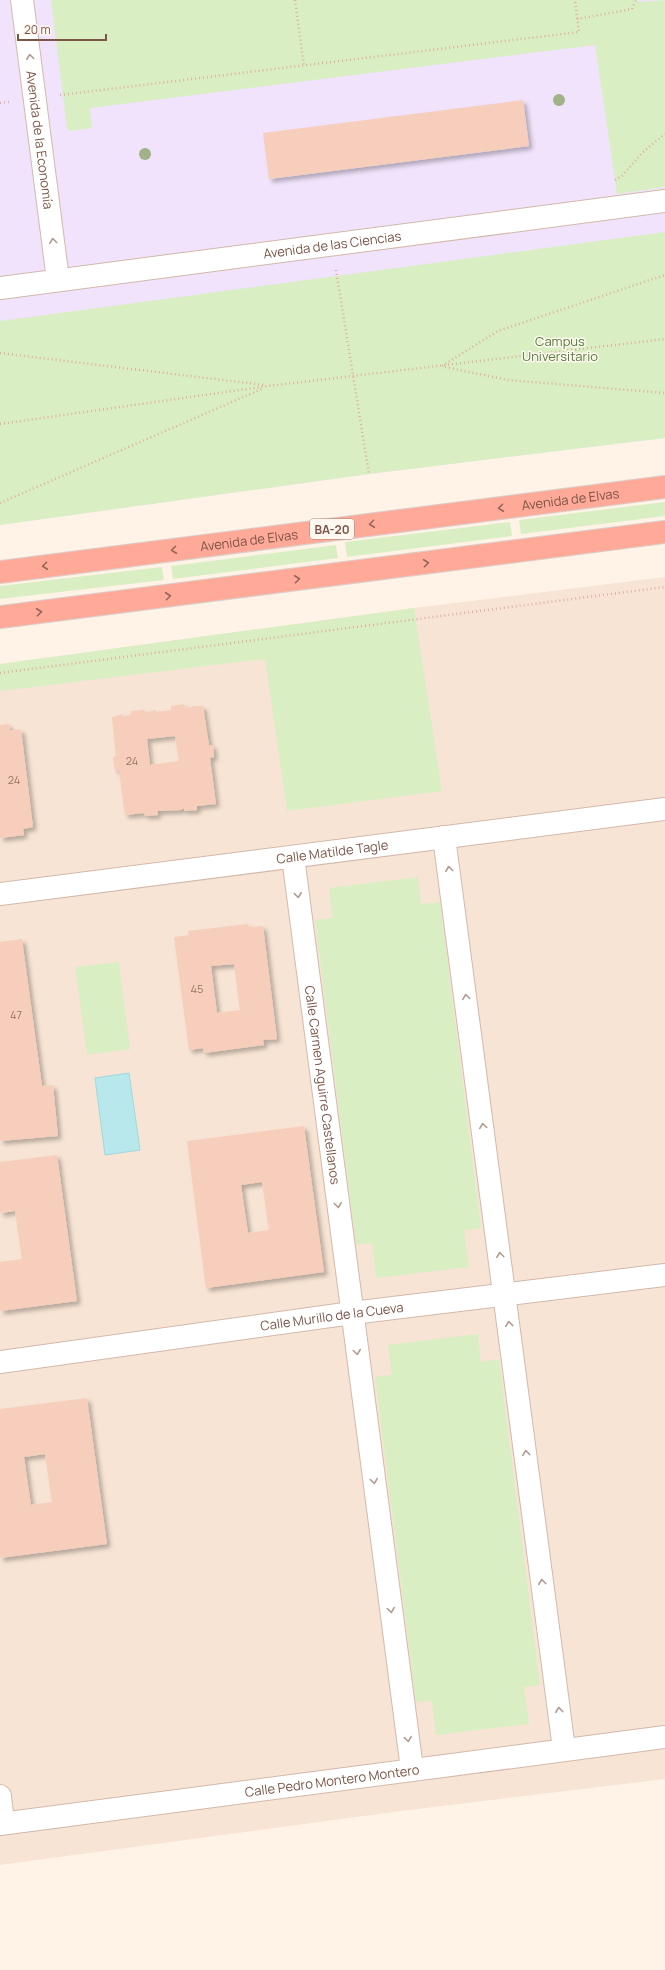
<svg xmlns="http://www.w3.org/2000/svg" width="665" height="1970" font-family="Manrope,sans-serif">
<defs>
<filter id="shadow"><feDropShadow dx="3.5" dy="3.5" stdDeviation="2" flood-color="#0004"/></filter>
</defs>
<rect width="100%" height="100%" fill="#fff3e7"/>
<polygon fill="#f7e4d4" points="665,577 665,1779 401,1811 0,1865 0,664 414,608"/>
<polygon fill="#f0e3fb" points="0,0 665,0 665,438 369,474 0,525"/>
<g fill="#d9efc3">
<polygon points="51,0 638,0 639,2 665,0 665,187 617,194 595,45 90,108 92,128 70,131 67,128"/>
<polygon points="665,232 665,438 369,474 0,525 0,321"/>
<polygon points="665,502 665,516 521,534 519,520"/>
<polygon points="510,522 512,536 347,557 345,542"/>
<polygon points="336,545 338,558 173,579 171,566"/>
<polygon points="162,567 164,580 0,599 0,586"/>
<polygon points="414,608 442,791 287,811 265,659 0,691 0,664"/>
<polygon points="418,877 421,904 440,902 481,1228 464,1230 469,1267 376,1278 372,1243 356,1245 315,920 332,918 329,888"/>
<polygon points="119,962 130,1049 87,1055 75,967"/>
<polygon points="478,1334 481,1362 499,1359 540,1685 524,1687 529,1724 436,1735 432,1701 416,1702 375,1377 392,1375 388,1345"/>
</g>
<polygon fill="#b8e8eb" stroke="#9ddade" points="129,1073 140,1150 105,1155 95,1078"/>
<g fill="#f7cebb" fill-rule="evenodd" filter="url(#shadow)">
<polygon points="523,100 529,146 269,179 263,133"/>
<path d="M184,704V708L192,707V706H203L209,745H213L214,757L210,758L216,804L197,806V810L184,811V808L181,810L157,811L158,815L145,816L144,813L125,815L119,770L115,771L113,757L117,756H116L112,717L123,714V716L131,715V711L144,710L145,713H147V712L156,710V712L171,710V706ZM175,736L179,761L150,765L147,739Z"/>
<polygon points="9,724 10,731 21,729 33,827 23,829 24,835 0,838 0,725"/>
<path d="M248,924V927L263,926L277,1039L263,1040L264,1045L204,1053L203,1048L189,1050L174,937L189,935L188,931ZM234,964L240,1010L217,1013L211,966Z"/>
<polygon points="22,939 42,1086 53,1085 58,1136 0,1141 0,942"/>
<path d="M304,1126L324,1272L206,1288L187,1141ZM262,1182L269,1230L248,1233L241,1185Z"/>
<polygon points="57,1155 77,1301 0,1311 0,1262 22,1259 15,1211 0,1213 0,1162"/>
<path d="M87,1398L107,1544L0,1558V1409ZM45,1454L52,1502L31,1505L24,1457Z"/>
</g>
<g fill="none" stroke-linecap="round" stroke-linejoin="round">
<defs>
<g id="minor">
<path id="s1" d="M22,0L58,280"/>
<path id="s2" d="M0,288L665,201"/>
<polyline points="444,837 564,1749"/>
<path id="s3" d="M293,857L412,1769"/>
<path id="s4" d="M0,894L665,809"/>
<path id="s5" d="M0,1362L352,1313L665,1275"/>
<polyline points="0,1796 3,1823"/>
<path id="s6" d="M0,1824L665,1737"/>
</g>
<g id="highway">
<path id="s7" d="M0,572L665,487"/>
<polyline points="0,617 665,532"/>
</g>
</defs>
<use href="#minor" stroke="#d3b9ab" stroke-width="24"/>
<use href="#highway" stroke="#dacfcb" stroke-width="24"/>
<g stroke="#ddb09d" stroke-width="2.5" stroke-dasharray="1 3" stroke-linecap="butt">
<polyline points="295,0 304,66"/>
<polyline points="577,19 632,9 636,0"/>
<polyline points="60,95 579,32 575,0"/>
<polyline points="0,103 9,102"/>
<polyline points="615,180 622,176 643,152 665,134"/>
<polyline points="336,270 369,474"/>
<polyline points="0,353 264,385"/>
<polyline points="442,366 498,331 665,275"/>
<polyline points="445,367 508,380 665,393"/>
<polyline points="0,424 268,386 665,339"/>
<polyline points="0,503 264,388"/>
<polyline points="0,673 665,587"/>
</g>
<use href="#minor" stroke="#fff" stroke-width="22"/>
<use href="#highway" stroke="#ffa998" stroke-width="22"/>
</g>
<g fill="#a1b288">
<circle cx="559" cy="100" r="6"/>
<circle cx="145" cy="154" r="6"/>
</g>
<defs><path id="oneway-chevron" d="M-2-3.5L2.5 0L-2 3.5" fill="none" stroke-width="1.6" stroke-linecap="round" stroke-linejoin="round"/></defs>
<g stroke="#b09991">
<use href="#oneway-chevron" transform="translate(30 57) rotate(-97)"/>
<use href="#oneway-chevron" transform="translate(53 241) rotate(-97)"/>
<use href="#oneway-chevron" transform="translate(449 869) rotate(-97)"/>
<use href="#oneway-chevron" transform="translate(298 895) rotate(83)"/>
<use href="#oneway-chevron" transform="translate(466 997) rotate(-98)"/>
<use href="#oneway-chevron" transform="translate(483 1126) rotate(-98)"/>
<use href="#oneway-chevron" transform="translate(338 1205) rotate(83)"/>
<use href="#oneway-chevron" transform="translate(500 1255) rotate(-97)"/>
<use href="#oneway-chevron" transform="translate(509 1324) rotate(-97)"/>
<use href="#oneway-chevron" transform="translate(357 1352) rotate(82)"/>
<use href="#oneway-chevron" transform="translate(526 1453) rotate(-97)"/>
<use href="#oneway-chevron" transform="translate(374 1481) rotate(82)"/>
<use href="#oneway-chevron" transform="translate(542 1582) rotate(-97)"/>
<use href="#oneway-chevron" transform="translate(391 1610) rotate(82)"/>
<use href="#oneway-chevron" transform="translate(559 1710) rotate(-97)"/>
<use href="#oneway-chevron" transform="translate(408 1739) rotate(82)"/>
</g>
<g stroke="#966657">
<use href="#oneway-chevron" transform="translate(501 508) rotate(173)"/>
<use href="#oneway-chevron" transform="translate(372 524) rotate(173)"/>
<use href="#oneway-chevron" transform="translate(174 550) rotate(173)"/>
<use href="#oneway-chevron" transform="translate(426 563) rotate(-7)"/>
<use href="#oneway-chevron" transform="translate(45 566) rotate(173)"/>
<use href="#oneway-chevron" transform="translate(297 579) rotate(-7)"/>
<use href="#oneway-chevron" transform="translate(168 596) rotate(-7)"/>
<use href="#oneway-chevron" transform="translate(39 612) rotate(-7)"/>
</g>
<g text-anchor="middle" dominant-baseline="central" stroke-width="3" stroke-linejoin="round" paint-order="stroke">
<g font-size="11" fill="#9b7364">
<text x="132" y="760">24</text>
<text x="14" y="779">24</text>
<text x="197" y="988">45</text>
<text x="16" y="1014">47</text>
</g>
<rect fill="#fff8f0" stroke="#a3867a" stroke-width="1" x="310" y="519" width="44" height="20" rx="3"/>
<g font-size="12" font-weight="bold" fill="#7c5547">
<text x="332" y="529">BA-20</text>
</g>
<g font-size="13" fill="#7c5547" stroke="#fff8f0">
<text stroke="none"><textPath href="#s1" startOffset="141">Avenida de la Economía</textPath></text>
<text stroke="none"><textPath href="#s2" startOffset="335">Avenida de las Ciencias</textPath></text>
<text stroke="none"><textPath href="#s7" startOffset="575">Avenida de Elvas</textPath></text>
<text stroke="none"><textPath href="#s7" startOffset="251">Avenida de Elvas</textPath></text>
<text stroke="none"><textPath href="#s4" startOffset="335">Calle Matilde Tagle</textPath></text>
<text stroke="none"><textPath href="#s3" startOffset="230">Calle Carmen Aguirre Castellanos</textPath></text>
<text stroke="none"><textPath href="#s5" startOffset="335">Calle Murillo de la Cueva</textPath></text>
<text stroke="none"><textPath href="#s6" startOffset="335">Calle Pedro Montero Montero</textPath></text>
</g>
<g font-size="13" fill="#547d3b" stroke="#fff8f0">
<text x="560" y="341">Campus<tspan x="560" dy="15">Universitario</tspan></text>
</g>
</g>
<path d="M18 34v6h88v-6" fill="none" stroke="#7c5547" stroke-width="2"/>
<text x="24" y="34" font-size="12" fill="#7c5547" stroke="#fff8f0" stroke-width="3" paint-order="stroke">20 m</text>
</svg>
